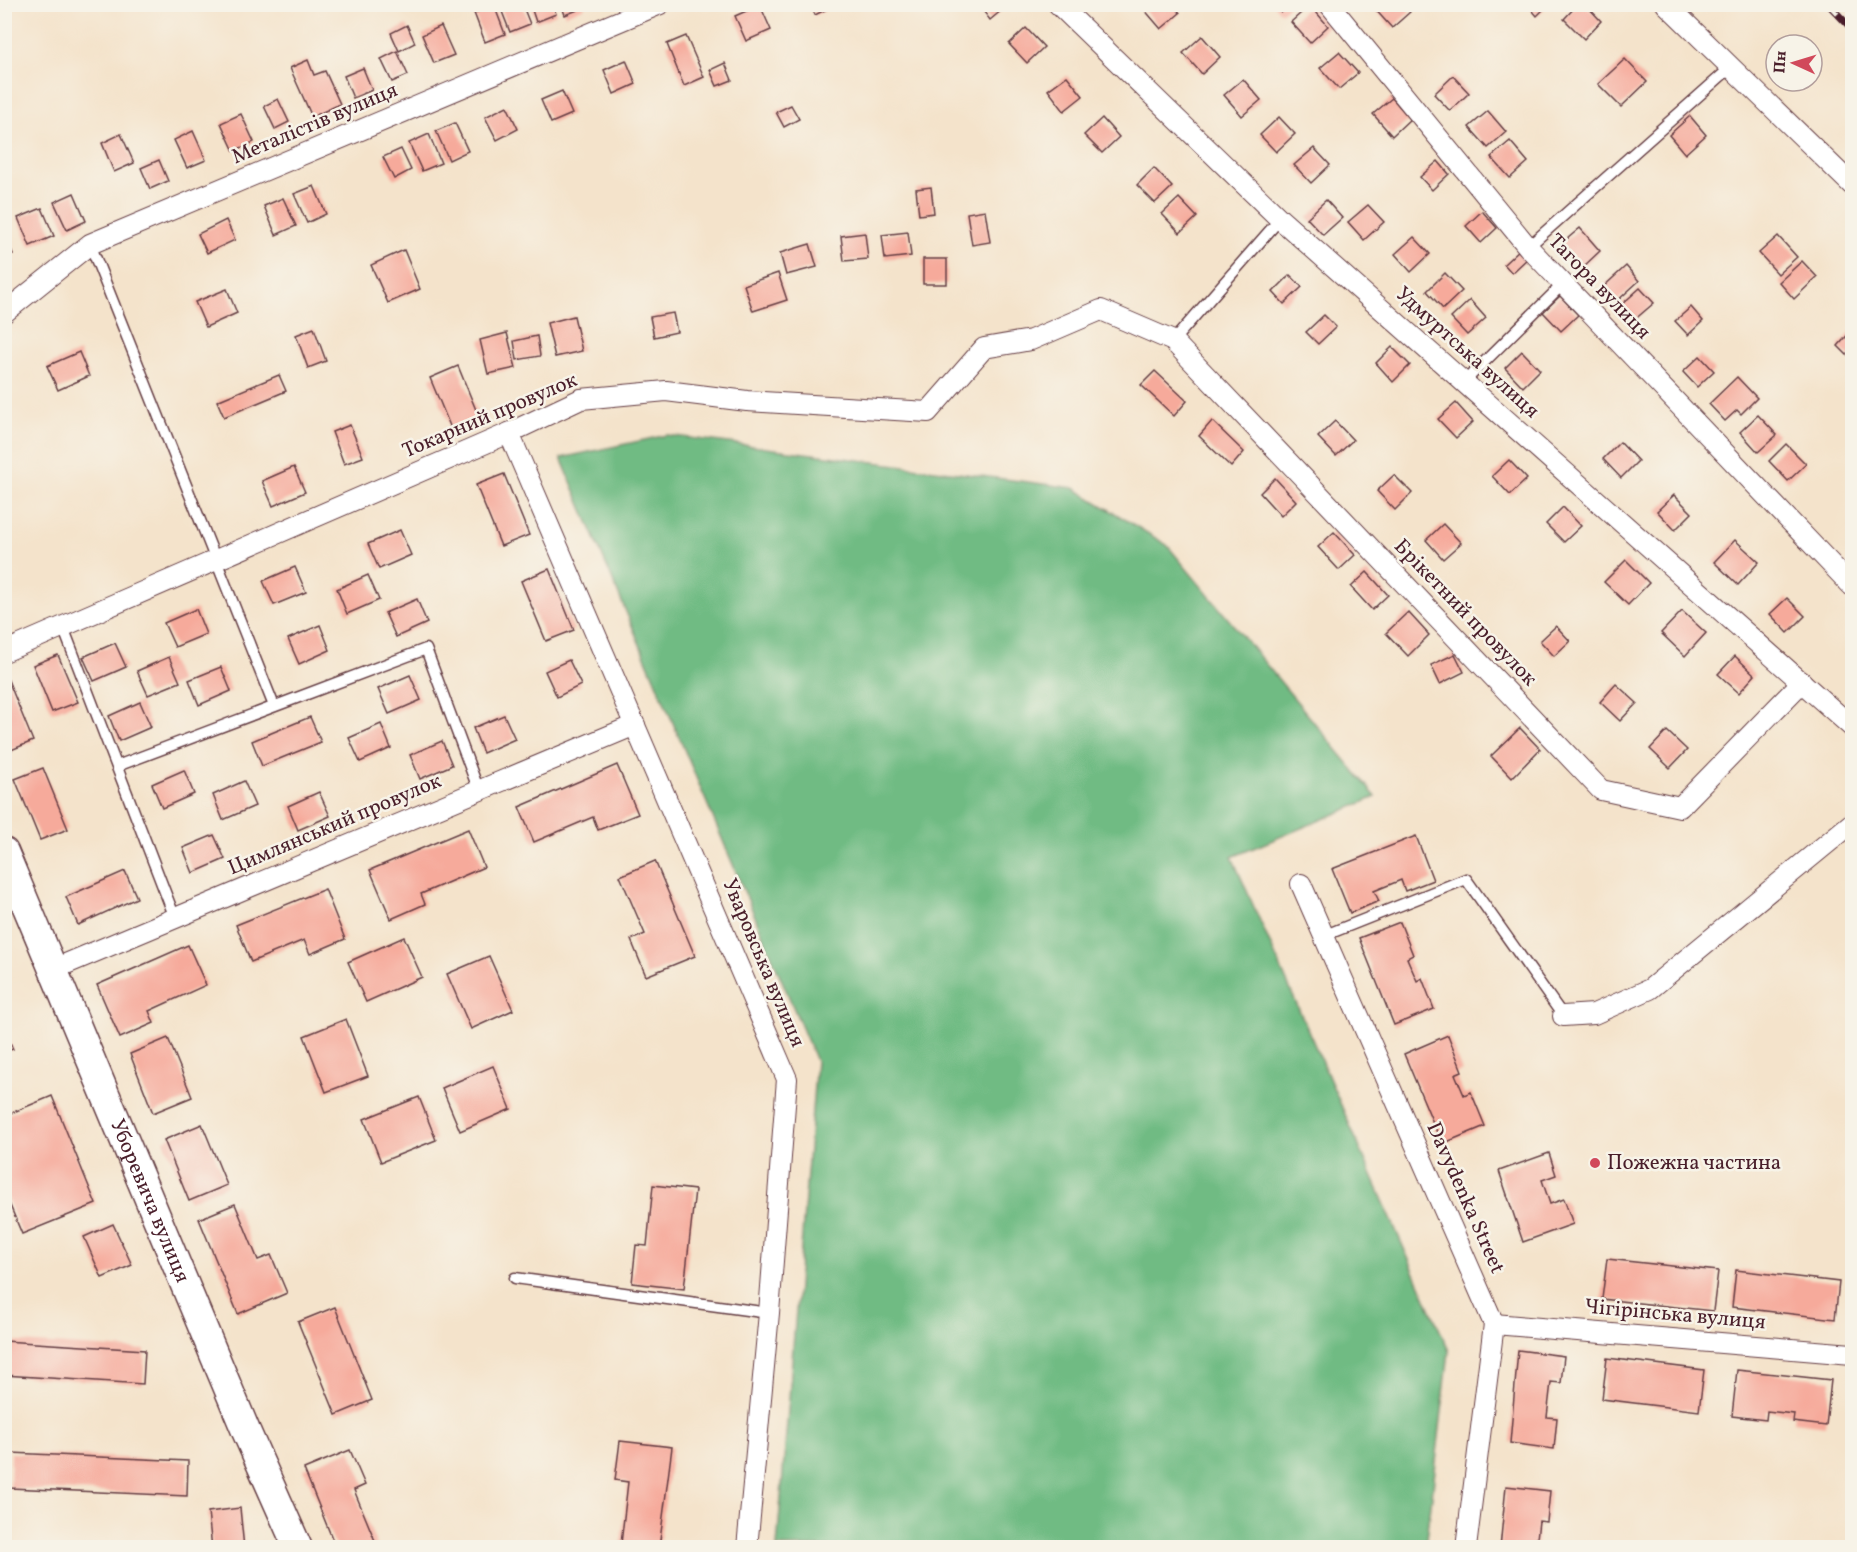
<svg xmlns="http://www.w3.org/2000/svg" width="1857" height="1552" font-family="Vollkorn,serif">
<rect width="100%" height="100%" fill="#f7f3e8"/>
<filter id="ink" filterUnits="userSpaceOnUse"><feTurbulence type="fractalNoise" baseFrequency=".0167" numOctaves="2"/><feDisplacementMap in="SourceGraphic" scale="12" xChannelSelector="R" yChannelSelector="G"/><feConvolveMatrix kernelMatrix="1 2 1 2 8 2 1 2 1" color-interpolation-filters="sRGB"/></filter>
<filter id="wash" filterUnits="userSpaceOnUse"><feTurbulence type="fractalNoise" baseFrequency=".008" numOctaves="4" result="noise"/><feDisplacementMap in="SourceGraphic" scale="24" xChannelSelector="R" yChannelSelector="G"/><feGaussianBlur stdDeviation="1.35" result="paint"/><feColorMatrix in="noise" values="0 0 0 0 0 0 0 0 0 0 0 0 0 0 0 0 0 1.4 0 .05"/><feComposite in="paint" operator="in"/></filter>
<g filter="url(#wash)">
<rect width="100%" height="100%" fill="#f4e3cb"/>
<polygon fill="#6fbb83" stroke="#5c6d57" stroke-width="1.5" points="667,435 1074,488 1167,545 1376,797 1232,857 1449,1351 1426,1547 777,1547 816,1061 561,458"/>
<g id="blocks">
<g fill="#f6aa9b">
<polygon points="499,4 522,4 530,24 510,32"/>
<polygon points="530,4 553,4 556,14 536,22"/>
<polygon points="561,4 584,4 585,7 565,15"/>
<polygon points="810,4 837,4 815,15"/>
<polygon points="978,4 1009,4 990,20"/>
<polygon points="1147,4 1173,4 1180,13 1161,29 1143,8"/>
<polygon points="1273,4 1290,4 1281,13"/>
<polygon points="1376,4 1404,4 1410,12 1392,28 1373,7"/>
<polygon points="1527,4 1549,4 1537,16"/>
<polygon points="1578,4 1585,4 1601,21 1584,39 1564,19"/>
<polygon points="494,5 505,34 485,42 474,13"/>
<polygon points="760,5 771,30 746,41 735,16"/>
<polygon points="1310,5 1328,26 1310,43 1291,22"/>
<polygon points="407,25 415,43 399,51 391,33"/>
<polygon points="441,26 454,55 434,63 422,35"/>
<polygon points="1026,28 1044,47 1027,63 1009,44"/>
<polygon points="686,36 704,77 684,86 667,44"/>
<polygon points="1202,36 1220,57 1202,74 1183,53"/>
<polygon points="397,51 408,75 392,82 381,59"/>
<polygon points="1339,52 1358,73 1339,89 1320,68"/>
<polygon points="1625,59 1647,82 1621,107 1598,84"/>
<polygon points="308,60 314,75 325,71 340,104 312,117 290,68"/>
<polygon points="626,60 636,84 614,94 604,70"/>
<polygon points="725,63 732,80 717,86 710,70"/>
<polygon points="363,68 372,90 353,98 344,76"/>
<polygon points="1067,76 1083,96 1064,111 1048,90"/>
<polygon points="1453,76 1469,93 1450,111 1434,94"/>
<polygon points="1243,79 1261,100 1242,116 1224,95"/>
<polygon points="562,91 572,114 551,123 541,100"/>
<polygon points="1392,98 1410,119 1392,136 1373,114"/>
<polygon points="278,99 289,122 275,129 264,106"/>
<polygon points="791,105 799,119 784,127 776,112"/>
<polygon points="507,106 518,129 497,140 485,117"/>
<polygon points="1488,111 1506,132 1488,148 1469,127"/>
<polygon points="241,114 254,142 234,151 221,123"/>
<polygon points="1690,116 1706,135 1685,154 1669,135"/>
<polygon points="1279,117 1295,134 1276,152 1260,135"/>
<polygon points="1102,118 1119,137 1102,153 1084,135"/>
<polygon points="455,123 468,151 449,160 436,131"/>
<polygon points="193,131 206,160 187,168 174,140"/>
<polygon points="121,134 134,163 114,172 102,143"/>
<polygon points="429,134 441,163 422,171 409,143"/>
<polygon points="1510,141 1528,162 1510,178 1491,157"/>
<polygon points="1314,148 1330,165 1311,183 1294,165"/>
<polygon points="401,149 411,170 394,179 383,157"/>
<polygon points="159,160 168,181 150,189 141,168"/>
<polygon points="1438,161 1449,174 1432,190 1420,177"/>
<polygon points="1154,168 1172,187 1155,203 1137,185"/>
<polygon points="314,186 326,214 307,223 294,194"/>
<polygon points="931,187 934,213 919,215 916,189"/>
<polygon points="74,193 86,221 67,230 54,202"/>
<polygon points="283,198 296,226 276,235 264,206"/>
<polygon points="1179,198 1197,217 1180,233 1162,214"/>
<polygon points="1326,200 1342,218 1323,235 1307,218"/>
<polygon points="1368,205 1384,222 1364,240 1348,222"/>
<polygon points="42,208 54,236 30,246 18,218"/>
<polygon points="985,210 990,242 972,245 967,213"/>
<polygon points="1482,211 1497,228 1481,243 1466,226"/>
<polygon points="226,220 235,240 207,253 198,234"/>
<polygon points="1580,228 1600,251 1582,268 1561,244"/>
<polygon points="4,232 13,254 4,257"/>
<polygon points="908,232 911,256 885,259 882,235"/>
<polygon points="865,233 868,259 844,261 841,236"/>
<polygon points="1778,236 1797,257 1778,274 1759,253"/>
<polygon points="1414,237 1430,254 1411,272 1395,254"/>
<polygon points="810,244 817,267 786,275 780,253"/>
<polygon points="1521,248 1529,257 1512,273 1504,264"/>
<polygon points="404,250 420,289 388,303 371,265"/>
<rect x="923" y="259" width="24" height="25"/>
<polygon points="1802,261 1817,277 1794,299 1779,282"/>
<polygon points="1626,266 1639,281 1616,302 1602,288"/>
<polygon points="778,273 787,300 753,311 744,285"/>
<polygon points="1445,273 1462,291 1443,309 1427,291"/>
<polygon points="1290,275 1302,287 1284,304 1273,292"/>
<polygon points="1640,288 1654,303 1633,321 1620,306"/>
<polygon points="227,289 237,313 206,327 195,302"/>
<polygon points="1560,296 1578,315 1561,331 1543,312"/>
<polygon points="1470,300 1486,318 1467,335 1451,318"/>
<polygon points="1691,307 1703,321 1688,335 1675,321"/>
<polygon points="673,313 677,332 654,337 650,317"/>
<polygon points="1324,315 1336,327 1318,344 1306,332"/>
<polygon points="574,316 582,351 555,357 547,323"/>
<polygon points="314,328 326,361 308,368 296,335"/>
<polygon points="1852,330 1852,360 1838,346"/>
<polygon points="507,333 516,368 488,374 480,340"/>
<polygon points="537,336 540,356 517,360 514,341"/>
<polygon points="1392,347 1410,365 1393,382 1376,363"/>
<polygon points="1522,351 1540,370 1523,387 1505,368"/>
<polygon points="79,352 89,376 58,390 47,366"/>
<polygon points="1700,356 1714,371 1697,387 1683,372"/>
<polygon points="458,366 483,427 455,438 430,378"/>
<polygon points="1155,371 1187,401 1174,416 1141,385"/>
<polygon points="279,375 286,391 224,417 217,401"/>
<polygon points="1737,377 1757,398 1741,414 1737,410 1725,421 1709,404"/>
<polygon points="1456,403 1473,422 1456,438 1438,419"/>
<polygon points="1758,415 1777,435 1758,452 1740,432"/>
<polygon points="1212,421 1244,452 1231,467 1199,436"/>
<polygon points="1335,421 1353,440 1336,456 1318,437"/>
<polygon points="350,425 363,457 344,464 332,432"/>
<polygon points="1620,442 1638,461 1621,478 1603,459"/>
<polygon points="1786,444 1806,464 1788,481 1769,461"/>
<polygon points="1509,460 1527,479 1510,495 1492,476"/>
<polygon points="294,467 305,492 273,506 262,481"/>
<polygon points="504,474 529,535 501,546 476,485"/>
<polygon points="1394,475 1412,493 1395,510 1377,491"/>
<polygon points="1275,478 1296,501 1281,516 1260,493"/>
<polygon points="1674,495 1692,513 1675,530 1657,511"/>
<polygon points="1563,507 1581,526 1564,542 1546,524"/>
<polygon points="1443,524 1461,543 1443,559 1426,540"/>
<polygon points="400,530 411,555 379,569 368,544"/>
<polygon points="1334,532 1355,555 1339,570 1318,547"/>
<polygon points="1735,540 1759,562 1738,585 1714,562"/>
<polygon points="1626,560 1649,583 1628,605 1604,582"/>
<polygon points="295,567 306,592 274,605 263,581"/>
<polygon points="549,569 574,630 546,641 521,581"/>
<polygon points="1367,572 1388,595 1372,610 1351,587"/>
<polygon points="368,575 379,600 347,614 337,589"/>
<polygon points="1787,598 1805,616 1788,633 1770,614"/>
<polygon points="417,599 427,623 396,637 385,613"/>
<polygon points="196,609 206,634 175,647 164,623"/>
<polygon points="1682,611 1706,633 1685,656 1661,633"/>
<polygon points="1408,612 1429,635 1408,656 1386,633"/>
<polygon points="320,625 330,650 299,664 288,639"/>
<polygon points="1556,626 1570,641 1554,656 1540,641"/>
<polygon points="115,643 126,667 94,681 83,657"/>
<polygon points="1455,654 1464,672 1440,684 1431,665"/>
<polygon points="58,655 78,702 52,712 33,665"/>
<polygon points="1735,656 1755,675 1739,693 1718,674"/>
<polygon points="169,657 180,682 148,695 137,671"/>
<polygon points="569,660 581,685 557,697 545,671"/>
<polygon points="221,667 231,691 199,705 189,680"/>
<polygon points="410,675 421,700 389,714 378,689"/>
<polygon points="8,680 33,741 4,753 4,682"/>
<polygon points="1616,684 1637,703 1620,721 1600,702"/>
<polygon points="140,702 151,727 119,741 109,716"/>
<polygon points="504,715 515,739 483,753 473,728"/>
<polygon points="310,717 321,742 262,766 252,741"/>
<polygon points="381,724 391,748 360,762 349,738"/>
<polygon points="1520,728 1540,749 1512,778 1491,756"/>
<polygon points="1667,731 1687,750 1670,768 1650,749"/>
<polygon points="442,741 452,765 420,779 410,755"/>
<polygon points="617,765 638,814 598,830 593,817 534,842 519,807"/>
<polygon points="43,768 68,829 40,840 15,779"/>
<polygon points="184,770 194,794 162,808 152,784"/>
<polygon points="244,781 255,806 223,820 213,795"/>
<polygon points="319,792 330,816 298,830 288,806"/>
<polygon points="468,829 484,867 421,894 425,904 391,919 370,870"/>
<polygon points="214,835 225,859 193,873 183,848"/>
<polygon points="1416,836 1433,880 1405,891 1401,880 1374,891 1379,901 1350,913 1332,869"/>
<polygon points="655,861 695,956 646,976 631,940 645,934 620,876"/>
<polygon points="125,871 137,898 78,925 66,897"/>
<polygon points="325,889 345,939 310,954 304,940 251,962 236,925"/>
<polygon points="1400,922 1413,955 1407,958 1417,981 1422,978 1434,1009 1394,1025 1359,938"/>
<polygon points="404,937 422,977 366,1002 348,962"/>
<polygon points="188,945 206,985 149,1011 154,1023 120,1038 97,985"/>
<polygon points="489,956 513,1010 471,1029 447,974"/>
<polygon points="346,1019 368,1076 326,1092 304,1036"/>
<polygon points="4,1029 13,1049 4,1052"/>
<polygon points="1448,1035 1462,1071 1455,1074 1464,1095 1471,1092 1485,1126 1442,1144 1404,1054"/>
<polygon points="168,1038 192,1097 153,1113 130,1054"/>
<polygon points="493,1066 511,1109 460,1131 442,1088"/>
<polygon points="52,1096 96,1204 22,1234 4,1191 4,1116"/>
<polygon points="419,1097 436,1140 381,1162 364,1119"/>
<polygon points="202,1124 227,1185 189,1201 164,1140"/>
<polygon points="1549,1153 1556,1175 1542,1180 1550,1204 1564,1199 1573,1224 1523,1242 1499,1171"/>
<polygon points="653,1185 695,1190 684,1289 632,1283 636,1245 647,1246"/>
<polygon points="235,1204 258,1260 271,1255 287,1293 238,1314 199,1219"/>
<polygon points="113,1224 132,1265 102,1278 84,1237"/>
<polygon points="1607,1259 1718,1271 1713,1311 1602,1299"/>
<polygon points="1736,1270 1839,1282 1835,1319 1732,1307"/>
<polygon points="335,1307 372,1400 336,1415 298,1322"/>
<polygon points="4,1341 145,1350 143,1384 4,1375"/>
<polygon points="1518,1350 1564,1356 1561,1383 1551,1382 1547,1417 1557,1418 1554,1449 1510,1443"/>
<polygon points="1607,1358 1704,1370 1699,1411 1602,1399"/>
<polygon points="1737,1370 1831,1380 1826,1426 1793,1422 1794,1414 1767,1411 1766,1420 1732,1416"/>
<polygon points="620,1441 672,1447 659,1548 621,1544 628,1482 615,1480"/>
<polygon points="350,1450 365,1485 354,1490 378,1548 336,1548 304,1469"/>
<polygon points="11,1453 188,1461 187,1496 10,1488"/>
<polygon points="1506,1486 1550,1491 1547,1522 1539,1521 1536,1548 1500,1548"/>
<polygon points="240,1508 244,1548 212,1548 208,1512"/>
</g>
</g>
</g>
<g filter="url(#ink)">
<use href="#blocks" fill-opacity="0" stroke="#643c43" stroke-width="1.5"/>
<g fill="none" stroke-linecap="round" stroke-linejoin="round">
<defs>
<g id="lane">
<polyline points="90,244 274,706"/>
<polyline points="1528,247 1730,68"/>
<polyline points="1173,341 1280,219"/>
<polyline points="1464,382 1563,284"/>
<polyline points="63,627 175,918"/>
<polyline points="117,766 426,649 479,791"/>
<polyline points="1323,936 1466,879 1563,1016"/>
<polyline points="515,1278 769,1313"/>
</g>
<g id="street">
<polyline points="1058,4 1280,219 1852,727"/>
<polyline points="1329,4 1528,247 1852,586"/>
<polyline points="1666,4 1852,185"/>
<polyline points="4,313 90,244 660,4"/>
<polyline points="509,433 787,1079 769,1313 747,1548"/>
<polyline points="4,652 509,433 581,399 666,391 747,401 928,412 984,348 1031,340 1101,310 1173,341 1601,790 1680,807 1802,682"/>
<polyline points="1301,884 1494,1324 1466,1548"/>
<polyline points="54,969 635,725"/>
<polyline points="1563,1016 1594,1014 1650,989 1852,823"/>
<polyline points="1494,1324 1852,1354"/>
</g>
<g id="secondary">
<path id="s1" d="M4,852L246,1431L298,1548"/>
</g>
</defs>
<use href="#lane" stroke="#643c43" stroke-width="13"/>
<use href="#street" stroke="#643c43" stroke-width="22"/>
<use href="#secondary" stroke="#643c43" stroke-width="31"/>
<use href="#lane" stroke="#fff" stroke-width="10"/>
<use href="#street" stroke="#fff" stroke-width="20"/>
<use href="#secondary" stroke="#fff" stroke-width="28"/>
<defs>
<polyline id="rail" points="1828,4 1852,29"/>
</defs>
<use href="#rail" stroke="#4a1f2b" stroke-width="7"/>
<use href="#rail" stroke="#f7f3e8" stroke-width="4.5" stroke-dasharray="14" stroke-linecap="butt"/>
</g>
</g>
<circle fill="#d1495b" stroke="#f7f3e8" stroke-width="2" cx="1595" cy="1163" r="6"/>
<g text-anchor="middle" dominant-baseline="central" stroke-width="5" stroke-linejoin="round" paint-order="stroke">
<g font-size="21" fill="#4a1f2b" stroke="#f7f3e8">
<text transform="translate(315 124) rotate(-23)">Металістів вулиця</text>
<text transform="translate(1599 287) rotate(46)">Тагора вулиця</text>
<text transform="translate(1467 353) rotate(42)">Удмуртська вулиця</text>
<text transform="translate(490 416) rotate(-23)">Токарний провулок</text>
<text transform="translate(1465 613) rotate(46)">Брiкетний провулок</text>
<text transform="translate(335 825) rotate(-23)">Цимлянський провулок</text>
<text transform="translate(763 963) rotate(67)">Уваровська вулиця</text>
<text transform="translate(1465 1198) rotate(66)">Davydenka Street</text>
<text stroke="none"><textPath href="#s1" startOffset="378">Уборевича вулиця</textPath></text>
<text transform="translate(1675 1315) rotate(5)">Чiгiрiнська вулиця</text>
</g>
<g font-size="21" fill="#4a1f2b" stroke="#f7f3e8" text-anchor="start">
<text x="1607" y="1163">Пожежна частина</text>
</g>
</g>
<rect width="1857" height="1552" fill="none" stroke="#f7f3e8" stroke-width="24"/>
<g transform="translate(1794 63) rotate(274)"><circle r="28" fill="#f7f3e8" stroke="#b29e9c" stroke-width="1.5"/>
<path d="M0-4.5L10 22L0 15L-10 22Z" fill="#d1495b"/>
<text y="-9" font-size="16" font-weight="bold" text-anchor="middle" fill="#4a1f2b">Пн</text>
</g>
</svg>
